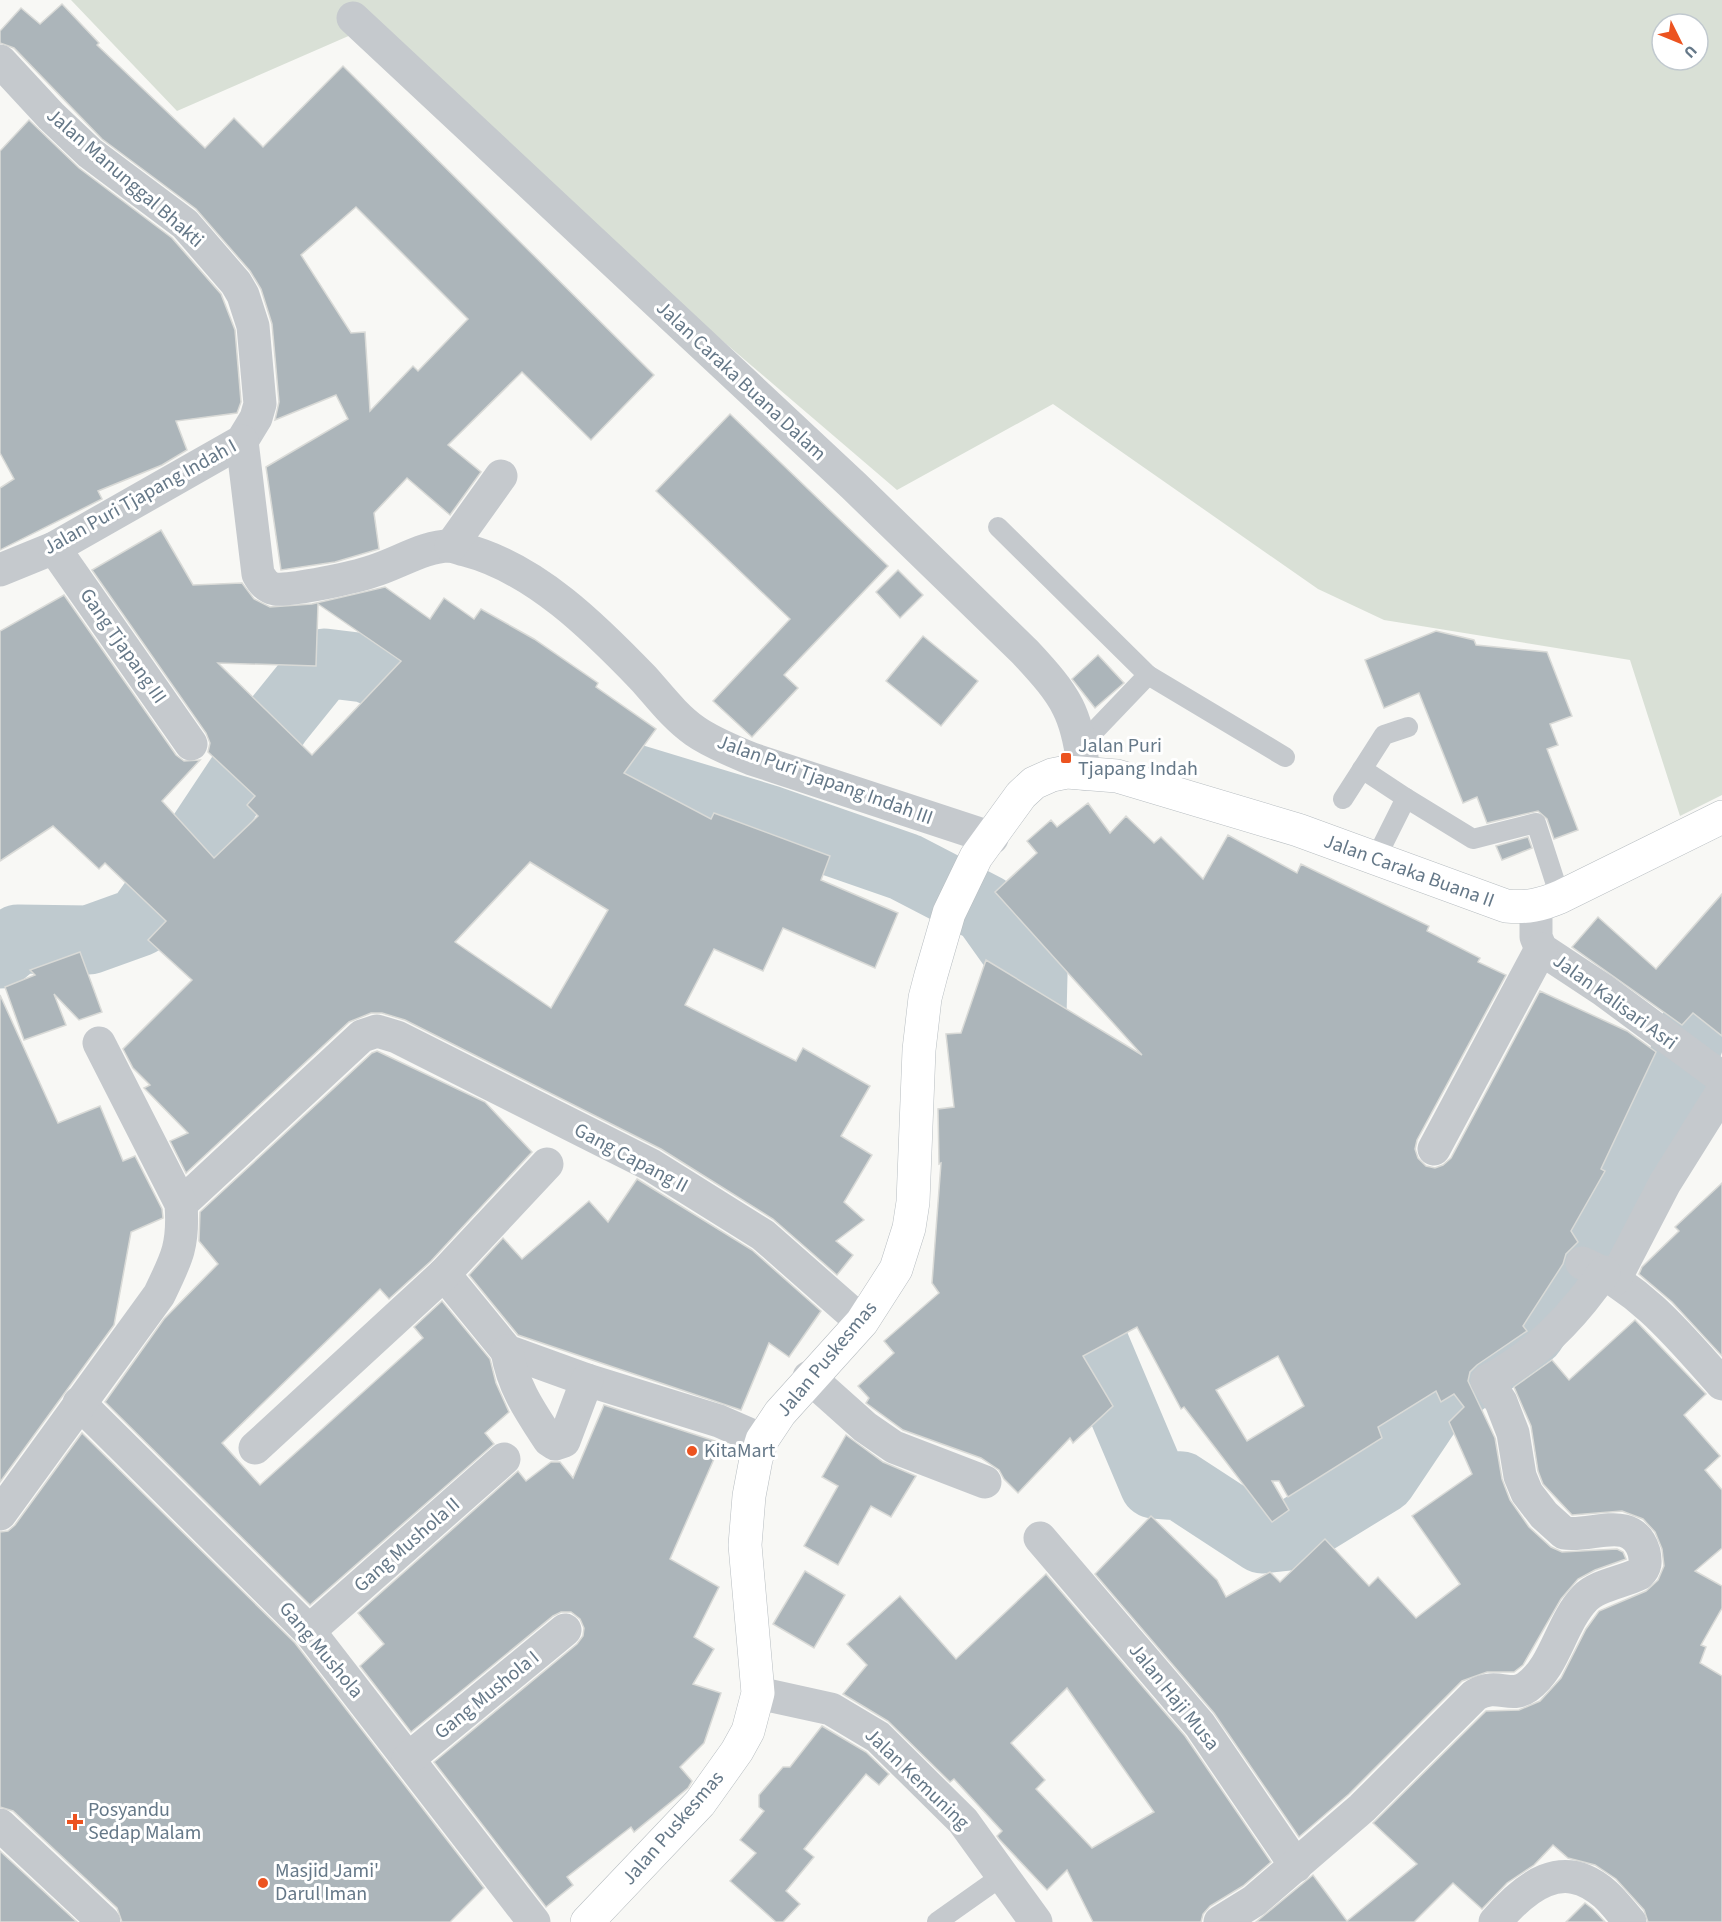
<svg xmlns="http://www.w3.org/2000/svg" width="1722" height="1922" font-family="'Source Sans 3',sans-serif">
<rect width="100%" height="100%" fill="#f8f8f5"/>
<path fill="#d9e0d6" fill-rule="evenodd" d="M71,0H1722V795L1680,816L1630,660L1384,620L1318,589L1053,404L897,490L360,31L177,111ZM1662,24H1698V60H1662Z"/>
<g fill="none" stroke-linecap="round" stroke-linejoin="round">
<g stroke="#bfcacf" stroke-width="69">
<polyline points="0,954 18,939 89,940 139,922 195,845 278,720 324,663 365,668 622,775 770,820 905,867 986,909 1033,975 1032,1016 1015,1074 1015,1082"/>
<polyline points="1060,1262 1154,1484 1181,1486 1262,1539 1289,1536 1382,1479 1433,1403 1531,1332 1568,1275 1668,1101 1694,1028 1722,992"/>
</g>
</g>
<g fill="#acb5ba" stroke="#d9dad7" stroke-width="1.5" fill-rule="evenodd">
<path d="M62,4L99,43L97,45L205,148L234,118L263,147L343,66L654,375L591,440L522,372L448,445L481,472L450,515L407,478L374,513L379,549L335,562L281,570L266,467L348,419L336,395L275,420L279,402L272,324L261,289L250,271L196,209L102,139L14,48L0,43V31L21,8L40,24ZM356,207L468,319L418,371L413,366L370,411L365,332L351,333L301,255Z"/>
<polygon points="29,120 79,168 172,238 221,294 235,330 241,402 237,413 176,421 187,450 162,465 98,491 102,499 0,550 0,488 14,479 0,453 0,151"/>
<polygon points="730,414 888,566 784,675 798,688 752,737 713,701 790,619 656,491"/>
<path d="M161,530L193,585L242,583L254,599L270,607L312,604L385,587L430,619L444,598L474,619L481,609L534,639L598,683L596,687L656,729L624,773L711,819L714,813L830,856L821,880L898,913L875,968L783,928L763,971L714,949L685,1005L796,1061L803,1048L870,1086L841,1136L872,1155L844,1202L864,1220L836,1241L853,1255L837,1275L773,1219L661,1149L405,1020L382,1013H371L349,1022L186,1173L170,1141L188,1133L144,1088L150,1085L133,1068L123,1049L192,980L148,940L166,921L105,863L99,869L53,826L0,861V631L64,595L176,755L184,761L200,760L162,801L214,858L258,816L247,805L255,796L208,752L210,743L206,733L92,570ZM318,604L401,661L312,755L218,663L316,666ZM530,862L608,910L551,1008L455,942Z"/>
<polygon points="898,570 923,595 900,618 876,592"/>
<polygon points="1436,631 1474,640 1476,645 1547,652 1572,716 1550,724 1558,745 1547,749 1578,830 1554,839 1547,819 1538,811 1487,823 1477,797 1463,803 1419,693 1384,708 1365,660"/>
<polygon points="923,636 978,681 941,726 886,681"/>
<polygon points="1098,655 1124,683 1095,708 1072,679"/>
<path d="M1088,803L1110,833L1126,816L1154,843L1161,837L1203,879L1228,835L1297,873L1301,864L1429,926L1427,931L1480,958L1478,962L1506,975L1417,1140L1415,1149L1418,1158L1426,1166L1435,1168L1443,1165L1451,1158L1540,991L1627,1031L1656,1052L1601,1169L1605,1171L1571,1231L1578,1242L1566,1254L1563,1264L1523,1326L1527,1331L1477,1365L1470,1372L1468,1381L1495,1438L1502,1479L1510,1500L1529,1527L1551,1547L1562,1552L1617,1549L1623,1552L1626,1559L1595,1570L1578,1579L1561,1599L1523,1665L1514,1672H1487L1462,1681L1349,1794L1299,1837L1214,1713L1095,1574L1151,1516L1217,1580L1226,1597L1270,1572L1280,1582L1325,1539L1369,1586L1378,1577L1416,1618L1460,1584L1412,1516L1472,1474L1449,1422L1464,1407L1454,1394L1441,1402L1436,1391L1378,1427L1382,1438L1288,1497L1279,1481H1272L1289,1510L1272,1522L1184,1407L1181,1409L1137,1327L1083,1356L1113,1406L1073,1443L1070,1438L1018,1493L1004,1479L999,1470L981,1458L903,1430L866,1403L869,1398L858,1386L894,1353L884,1341L939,1293L932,1283L941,1163L939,1164L938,1109L954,1107L946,1034L961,1033L986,960L1142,1055L995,892L1037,853L1027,841L1051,820L1057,827ZM1278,1356L1304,1406L1247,1441L1216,1390Z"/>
<polygon points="1528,837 1532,848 1502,860 1496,846"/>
<polygon points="1722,894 1722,1036 1693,1013 1682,1025 1572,947 1598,917 1656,969"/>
<polygon points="80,952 102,1012 79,1020 54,994 66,1025 24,1040 5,987 35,975 30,970"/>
<polygon points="0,995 58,1123 100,1106 123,1161 135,1156 162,1209 163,1218 131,1232 114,1325 0,1482"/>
<polygon points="377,1051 485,1102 532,1152 431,1261 389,1299 380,1289 222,1443 260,1485 423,1338 414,1327 442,1301 490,1359 496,1383 509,1412 485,1433 494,1444 310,1605 105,1402 164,1319 218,1264 199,1241 200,1212 372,1053"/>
<polygon points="637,1179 752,1250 821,1311 789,1357 769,1343 741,1410 518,1335 469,1275 503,1238 522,1259 589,1201 608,1222"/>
<polygon points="1722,1183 1722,1356 1672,1302 1639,1274 1642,1267 1679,1231 1675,1227"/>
<polygon points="1635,1320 1706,1394 1684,1415 1720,1456 1705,1470 1722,1490 1722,1548 1695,1571 1722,1586 1722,1608 1701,1645 1706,1647 1700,1663 1722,1676 1722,1922 1648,1922 1644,1910 1616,1879 1595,1865 1568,1858 1553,1845 1534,1865 1507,1883 1482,1909 1453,1883 1414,1922 1256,1922 1313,1875 1347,1921 1417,1864 1373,1823 1486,1711 1519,1710 1540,1701 1561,1678 1586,1629 1599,1611 1646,1591 1658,1580 1664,1566 1662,1549 1655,1532 1643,1519 1622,1511 1572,1515 1543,1484 1538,1471 1531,1426 1514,1387 1552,1360 1569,1380"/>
<polygon points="604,1405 721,1443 670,1559 719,1587 694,1637 714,1649 693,1684 721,1693 704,1743 680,1767 692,1781 688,1788 634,1832 631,1827 567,1877 573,1885 546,1907 434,1762 577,1644 583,1636 584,1628 580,1619 571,1612 561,1612 553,1616 411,1732 360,1666 384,1644 358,1613 518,1471 526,1481 551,1462 560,1462 573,1478"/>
<polygon points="82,1433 295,1643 484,1888 450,1922 122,1922 117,1908 13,1811 0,1807 0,1532 8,1531 15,1525"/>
<polygon points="846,1435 883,1462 916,1476 891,1517 871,1506 838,1565 804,1546 838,1486 822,1477"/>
<polygon points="805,1571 845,1595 814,1648 773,1624"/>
<path d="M1046,1574L1185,1736L1271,1862L1243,1886L1210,1906L1203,1914L1201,1922H1093L1067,1870L1047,1890L999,1839L997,1836L1002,1831L954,1779L950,1782L888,1721L843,1694L867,1665L847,1644L900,1596L956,1659ZM1067,1688L1154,1812L1092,1848L1036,1789L1045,1780L1011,1743Z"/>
<polygon points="822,1726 866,1752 889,1774 879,1785 866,1774 804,1849 814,1857 786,1891 800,1904 783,1922 776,1922 730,1881 756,1853 740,1840 764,1811 759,1807 759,1795 783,1767 790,1767"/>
<polygon points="0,1851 77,1922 0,1922"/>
<polygon points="1585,1903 1593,1909 1605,1922 1566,1922"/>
</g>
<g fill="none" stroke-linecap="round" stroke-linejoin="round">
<defs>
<path id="secondary" d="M587,1922L700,1803L737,1751L748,1731L758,1693L745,1545L749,1496L756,1459L762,1440L780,1413L862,1322L896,1269L909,1228L913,1202L919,1050L925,998L931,975L949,913L976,857L1021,795L1034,783L1052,775L1067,772L1117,776L1298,830L1506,906C1527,908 1541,905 1560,897L1722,817"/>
</defs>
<use href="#secondary" stroke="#b7bdc1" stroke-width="34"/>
<g stroke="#c5c9cd" stroke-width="20">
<polyline points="998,527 1148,675 1081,745"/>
<polyline points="1148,675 1285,757"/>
<polyline points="1362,769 1406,798"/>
<polyline points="1343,799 1384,735 1408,727"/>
<polyline points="1375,860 1406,798 1473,839 1536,823 1560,897"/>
<polyline points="937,1922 1002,1876"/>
</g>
<g stroke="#c5c9cd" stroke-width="33">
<path d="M353,18L854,486L1025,652C1066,696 1078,713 1084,774"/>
<polyline points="0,61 51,116 90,153 185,224 236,283 243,295 253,326 260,404 256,418 242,441 54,548 0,570"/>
<path d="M242,441L258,574C262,581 266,587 275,589C292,591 356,577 373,571C397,564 426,545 451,546C456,547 461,549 465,550C535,568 595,628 644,679C660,697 675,717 695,731C712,743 733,751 752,759L992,838"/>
<polyline points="451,546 501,476"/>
<polyline points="54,548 191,744"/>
<polyline points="1536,907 1536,937 1541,949 1603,990 1717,1074 1722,1081"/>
<polyline points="1434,1149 1541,949"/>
<polyline points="181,1204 362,1036 377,1031 397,1037 651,1165 763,1235 862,1322"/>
<path d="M1582,1263C1641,1288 1680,1337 1722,1384"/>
<polyline points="444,1274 507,1351 587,1380 719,1421 762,1440"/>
<polyline points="1615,1279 1665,1183 1722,1092"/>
<path d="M507,1351C513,1387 530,1411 549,1440L555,1444L564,1441L587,1380"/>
<polyline points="809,1377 865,1427 894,1447 985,1482"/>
<polyline points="79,1403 309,1631 534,1922"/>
<polyline points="255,1448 444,1274 547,1164"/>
<path d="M0,1514L159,1295C177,1258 184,1245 181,1204L99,1043"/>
<polyline points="1040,1538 1200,1725 1296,1866"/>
<polyline points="309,1631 504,1459"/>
<polyline points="758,1693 831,1709 878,1737 963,1821 1036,1922"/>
<polyline points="408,1759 565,1630"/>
<polyline points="0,1825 104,1922"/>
<path d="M1220,1922L1254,1901L1362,1808L1475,1695C1498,1682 1510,1699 1527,1687C1556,1666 1560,1624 1585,1598C1597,1585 1623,1582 1639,1574C1646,1567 1646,1562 1644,1552C1632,1513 1592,1538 1564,1533L1544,1515L1527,1493L1520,1476L1513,1433L1501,1402L1487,1381C1536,1356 1573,1317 1604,1272"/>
<path d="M1495,1922C1525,1887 1562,1856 1605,1894C1614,1902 1622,1913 1630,1922"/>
</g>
<use href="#secondary" stroke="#fff" stroke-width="33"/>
</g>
<g fill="#ec5320" stroke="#fff" stroke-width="2">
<rect x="1060" y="752" width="12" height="12" rx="3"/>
<circle cx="692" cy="1451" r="6"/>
<path d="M72 1813h6v6h6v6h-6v6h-6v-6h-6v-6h6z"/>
<circle cx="263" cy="1883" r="6"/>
</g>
<g text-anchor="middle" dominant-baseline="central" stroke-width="6" stroke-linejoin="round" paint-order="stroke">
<g font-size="20" fill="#657888" stroke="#fff">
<text transform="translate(125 178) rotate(41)">Jalan Manunggal Bhakti</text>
<text transform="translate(741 381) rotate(43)">Jalan Caraka Buana Dalam</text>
<text transform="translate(140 497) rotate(-29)">Jalan Puri Tjapang Indah I</text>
<text transform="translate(123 646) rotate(55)">Gang Tjapang III</text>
<text transform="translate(825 780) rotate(20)">Jalan Puri Tjapang Indah III</text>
<text transform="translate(1409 871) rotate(20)">Jalan Caraka Buana II</text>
<text transform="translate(1615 1002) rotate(36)">Jalan Kalisari Asri</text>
<text transform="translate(631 1158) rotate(28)">Gang Capang II</text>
<text transform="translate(827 1359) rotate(-50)">Jalan Puskesmas</text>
<text transform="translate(407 1545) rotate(-41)">Gang Mushola II</text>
<text transform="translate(321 1650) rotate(50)">Gang Mushola</text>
<text transform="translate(487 1695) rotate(-39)">Gang Mushola I</text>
<text transform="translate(1174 1697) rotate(51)">Jalan Haji Musa</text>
<text transform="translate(917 1779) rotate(44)">Jalan Kemuning</text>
<text transform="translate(673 1828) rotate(-49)">Jalan Puskesmas</text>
</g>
<g font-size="20" fill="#657888" stroke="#fff" text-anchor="start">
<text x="1078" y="746">Jalan Puri<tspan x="1078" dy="23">Tjapang Indah</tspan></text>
<text x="704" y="1451">KitaMart</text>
<text x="88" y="1810">Posyandu<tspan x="88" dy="23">Sedap Malam</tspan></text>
<text x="275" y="1871">Masjid Jami'<tspan x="275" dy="23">Darul Iman</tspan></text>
</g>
</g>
<g transform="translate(1680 42) rotate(133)"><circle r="28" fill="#ffffff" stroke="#c1c9cf" stroke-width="1.5"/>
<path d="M0-4.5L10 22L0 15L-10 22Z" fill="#ec5320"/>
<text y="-9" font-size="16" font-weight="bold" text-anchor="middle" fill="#657888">U</text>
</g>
</svg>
